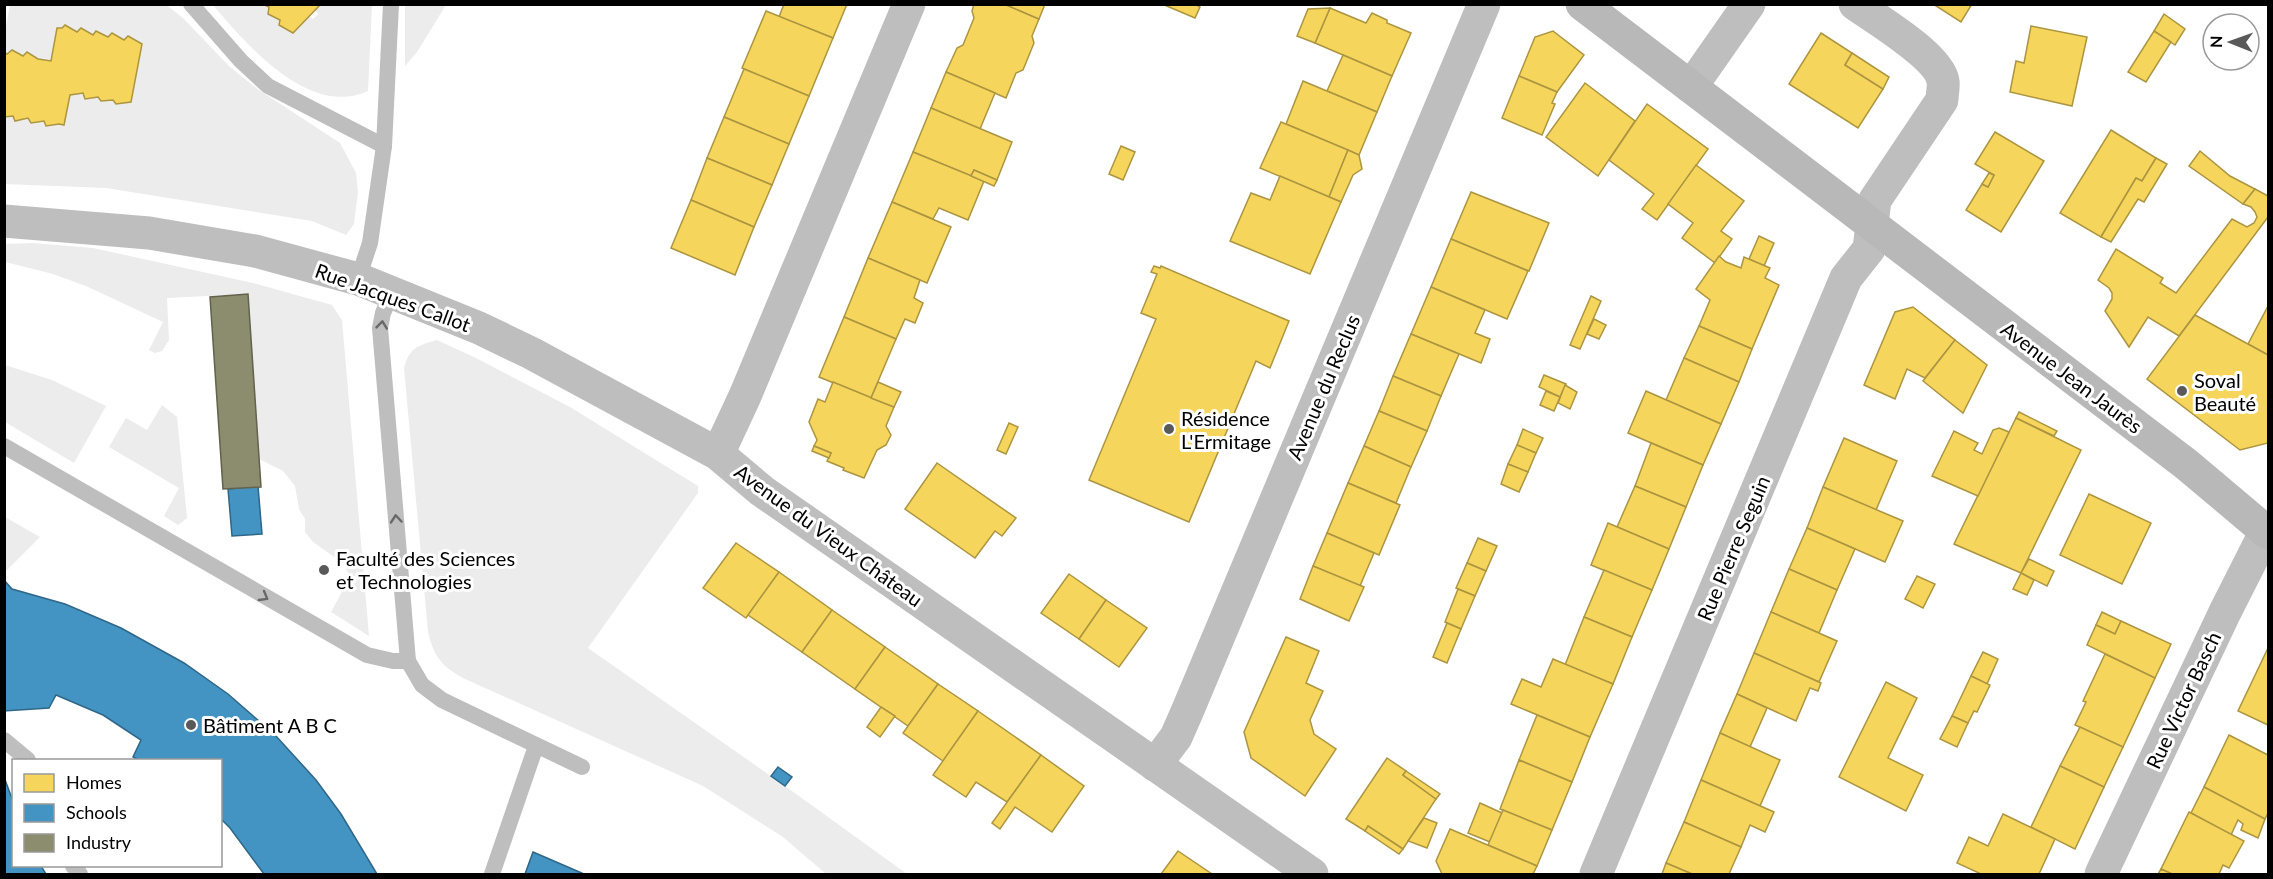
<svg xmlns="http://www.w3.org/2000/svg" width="2273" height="879" font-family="Lato,sans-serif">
<rect width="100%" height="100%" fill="#fff"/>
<g fill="#ececec">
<polygon points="165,4 183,18 229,66 256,88 340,143 356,173 358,192 354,224 346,235 312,221 106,188 5,184 5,117 13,116 16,121 28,118 31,123 44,121 47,126 59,124 63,125 70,95 83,93 85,99 98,97 101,101 113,100 116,104 131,102 142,44 129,36 124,40 112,34 108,37 96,31 93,35 81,28 77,32 58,28 51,61 38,59 28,53 23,56 12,50 7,54 5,52 5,32 10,5"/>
<path d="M213,5H262L269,7V14L280,20L279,25L293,33L309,16L313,19L318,14L315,10L321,5H372L368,91C309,118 246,44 213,5Z"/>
<polygon points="405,5 446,5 417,52 405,66"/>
<polygon points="33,243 93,248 253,283 332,305 342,320 369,636 331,612 350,577 344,564 313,542 305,532 305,519 299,509 295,486 283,471 259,459 248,294 167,298 169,340 162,351 155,353 149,350 163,322 86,286 53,274 5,262 4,244"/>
<path d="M437,340L476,358L570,407L698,486V493L588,648L785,786L907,874H826L783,837L703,786L463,678C441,666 434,656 428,632L404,368C410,347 417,346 437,340Z"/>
<polygon points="5,365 52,380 106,406 74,463 5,422"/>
<polygon points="162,405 177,417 187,518 178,525 164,516 179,488 109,447 126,418 147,430"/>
<polygon points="5,517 40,537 5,572"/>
</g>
<g fill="#f6d55c" stroke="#ac9540" stroke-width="1.5">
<polygon points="262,4 321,4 293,33 279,25 280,20 268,14 269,7"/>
<polygon points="784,4 847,4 833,38 779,17"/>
<polygon points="974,4 1004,4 1039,19 1032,36 1034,43 1023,70 1016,73 1006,98 946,72 957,48 963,45 974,18 972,11"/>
<polygon points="1004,4 1045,4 1039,19"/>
<polygon points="1162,4 1195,4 1200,7 1195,18"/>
<polygon points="1933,4 1972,4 1961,22"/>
<polygon points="1330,8 1366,23 1372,13 1387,20 1387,23 1411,33 1392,76 1315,43"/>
<polygon points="1330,8 1315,43 1297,36 1308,9"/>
<polygon points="766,11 833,38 809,96 742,68"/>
<polygon points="2164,14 2185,29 2175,45 2154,31"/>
<polygon points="65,25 77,32 81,28 93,35 96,31 108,37 112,33 124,40 128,36 142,44 131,102 116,104 113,100 101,101 98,97 85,99 83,93 70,95 64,125 59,124 46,126 44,121 31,123 28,118 15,121 13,116 4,117 4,52 7,54 12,50 23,56 27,52 38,59 51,61 57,28 62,28"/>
<polygon points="2031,26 2087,37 2072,106 2010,92 2016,61 2024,63"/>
<polygon points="1553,31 1584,55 1557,92 1519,76 1535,37"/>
<polygon points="2154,31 2171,42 2146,82 2128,72"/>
<polygon points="1821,33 1852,53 1845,65 1883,89 1858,128 1789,84"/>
<polygon points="1852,53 1889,77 1883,89 1845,65"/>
<polygon points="1343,55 1392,76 1377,112 1327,91"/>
<polygon points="744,69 809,96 789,144 724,117"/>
<polygon points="946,72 995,93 980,129 931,108"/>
<polygon points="1519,76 1557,92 1552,103 1555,104 1542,135 1502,118"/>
<polygon points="1303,81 1377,112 1359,155 1286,124"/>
<polygon points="1585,83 1635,121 1598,176 1546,137"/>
<polygon points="1647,104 1708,149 1657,220 1642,209 1654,194 1609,160"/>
<polygon points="931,108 1012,142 997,180 974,170 971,176 913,152"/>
<polygon points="724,117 789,144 772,185 707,158"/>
<polygon points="1281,122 1348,150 1329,197 1260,168"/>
<polygon points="2111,130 2156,158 2142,181 2136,178 2101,237 2060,213"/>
<polygon points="1995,132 2044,161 2001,232 1966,210 1982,184 1988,187 1994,175 1975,164"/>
<polygon points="1121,146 1135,152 1123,180 1109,174"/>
<polygon points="1348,150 1359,155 1362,169 1353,175 1341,202 1329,197"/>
<polygon points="2200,151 2230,176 2255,189 2243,204 2189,166"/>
<polygon points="913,152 984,181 968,220 939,208 933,219 892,202"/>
<polygon points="707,158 772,185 754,227 691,200"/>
<polygon points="2156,158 2167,164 2144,202 2138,199 2111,242 2101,237 2136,178 2142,181"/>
<polygon points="1696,165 1744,201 1721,231 1732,239 1715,263 1682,238 1693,223 1668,204"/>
<polygon points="974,170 997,180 994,186 971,176"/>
<polygon points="1989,173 1994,175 1988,187 1982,184"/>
<polygon points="1280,176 1341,202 1310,274 1230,241 1251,193 1270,200"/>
<polygon points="2255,189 2268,196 2268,217 2179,336 2148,317 2129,347 2105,311 2112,299 2112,293 2109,288 2098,280 2116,249 2163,278 2160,283 2176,293 2232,219 2247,227 2254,223 2257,217 2255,212 2251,207 2243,204"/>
<polygon points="1471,192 1549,223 1529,271 1451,239"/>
<polygon points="691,200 754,227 735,275 671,248"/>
<polygon points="892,202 951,227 927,283 868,258"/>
<polygon points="1759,236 1774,243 1764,266 1749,259"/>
<polygon points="1451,239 1528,271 1507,319 1431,287"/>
<polygon points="1719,256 1726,262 1741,268 1744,257 1770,268 1765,278 1779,285 1752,349 1699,326 1710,300 1696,289"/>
<polygon points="868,258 920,280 914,298 923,303 915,323 905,319 896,339 844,317"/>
<polygon points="1154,266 1160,268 1161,266 1289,321 1270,368 1256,361 1189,522 1089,480 1156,319 1141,313 1157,274 1151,272"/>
<polygon points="1431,287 1485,310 1475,333 1490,339 1481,363 1411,334"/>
<polygon points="1591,296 1601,301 1580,349 1570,345"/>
<polygon points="2268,306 2268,355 2248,344"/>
<polygon points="1913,307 1955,340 1925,378 1907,369 1895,399 1864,385 1895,312"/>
<polygon points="2195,315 2268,355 2268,443 2240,450 2147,379"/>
<polygon points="844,317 896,339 871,398 819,377"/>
<polygon points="1594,319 1606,325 1599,339 1587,334"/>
<polygon points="1699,326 1752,349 1739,382 1684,358"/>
<polygon points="1411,334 1459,354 1441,396 1393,376"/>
<polygon points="1955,340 1987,365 1963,413 1923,381"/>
<polygon points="1684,358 1739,382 1721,424 1666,400"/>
<polygon points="1544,375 1566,384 1560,397 1539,387"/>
<polygon points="1393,376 1441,396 1427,431 1379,411"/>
<polygon points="833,382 894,407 886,426 891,435 886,445 877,450 864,478 843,470 844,468 827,461 831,453 814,446 817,440 809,422 818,399 825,402"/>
<polygon points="878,382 901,392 894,407 871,398"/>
<polygon points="1565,385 1577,392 1570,409 1558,403"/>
<polygon points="1546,391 1560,397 1554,411 1540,405"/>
<polygon points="1646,391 1721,424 1703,465 1628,433"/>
<polygon points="1379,411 1427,431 1411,467 1364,446"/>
<polygon points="2019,412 2057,431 2054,436 2016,418"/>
<polygon points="2016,418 2081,450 2021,573 1954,544"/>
<polygon points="1009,423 1018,427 1006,454 997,450"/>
<polygon points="1999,428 2009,432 1978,496 1932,476 1954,431 1978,443 1974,450 1982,454 1993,430"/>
<polygon points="1523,429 1543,438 1536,453 1517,445"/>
<polygon points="1844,438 1897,461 1876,510 1823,487"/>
<polygon points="1651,443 1703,465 1686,507 1635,486"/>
<polygon points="1517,445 1536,453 1528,472 1508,464"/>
<polygon points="814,446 831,453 829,458 812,451"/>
<polygon points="1364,446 1411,467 1396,503 1348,483"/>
<polygon points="937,463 1016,518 1002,536 995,531 975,558 905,509"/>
<polygon points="1508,464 1528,472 1519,492 1501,484"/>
<polygon points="1348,483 1400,505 1379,555 1327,533"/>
<polygon points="1635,486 1686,507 1669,549 1617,527"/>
<polygon points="1823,487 1903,521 1885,562 1807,528"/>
<polygon points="2089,494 2151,523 2122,584 2060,555"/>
<polygon points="1608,523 1669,549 1652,590 1591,565"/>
<polygon points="1807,528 1855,549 1837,590 1789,569"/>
<polygon points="1327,533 1374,553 1360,586 1313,566"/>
<polygon points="1478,538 1497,546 1486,571 1467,563"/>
<polygon points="736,543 779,572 746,618 703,588"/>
<polygon points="2029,559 2054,571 2047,586 2021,573"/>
<polygon points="1467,563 1486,571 1475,596 1456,588"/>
<polygon points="1313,566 1364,587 1349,621 1300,599"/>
<polygon points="1789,569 1837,590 1819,633 1771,612"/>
<polygon points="1604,570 1652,590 1632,637 1584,617"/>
<polygon points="779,572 832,610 802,652 748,615"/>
<polygon points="2021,573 2034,580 2027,595 2013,589"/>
<polygon points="1069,574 1106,600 1079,639 1041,613"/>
<polygon points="1917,576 1935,584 1923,608 1905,599"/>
<polygon points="1458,589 1475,596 1461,629 1445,622"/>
<polygon points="1106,600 1147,628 1119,667 1079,639"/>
<polygon points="832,610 885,647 855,689 802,652"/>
<polygon points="1771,612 1837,641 1819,682 1754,653"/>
<polygon points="2102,612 2121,621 2115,634 2096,625"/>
<polygon points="1584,617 1632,637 1613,684 1565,665"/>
<polygon points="2121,621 2171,644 2155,678 2087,645 2096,625 2115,634"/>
<polygon points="1447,623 1461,629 1447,663 1433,657"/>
<polygon points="1286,637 1319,651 1306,683 1323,691 1310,720 1314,734 1336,749 1305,796 1251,758 1244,732"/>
<polygon points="885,647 938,684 908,726 855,689"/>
<polygon points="2268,648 2268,725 2238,711"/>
<polygon points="1983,652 1998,659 1987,684 1971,676"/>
<polygon points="1754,653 1821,683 1818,691 1810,688 1796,721 1737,694"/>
<polygon points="2105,654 2155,678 2123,747 2075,725 2086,702 2083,701"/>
<polygon points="1553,659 1613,684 1590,737 1511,704 1522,679 1541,687"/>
<polygon points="1971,676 1990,685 1977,712 1974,711 1968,723 1952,716"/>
<polygon points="1886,682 1917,698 1888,758 1923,775 1906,811 1839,777"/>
<polygon points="938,684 978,711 943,761 903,733"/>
<polygon points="1737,694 1767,708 1750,747 1720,733"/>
<polygon points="881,707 895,716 880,737 867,727"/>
<polygon points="978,711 1041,755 1007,802 976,782 966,797 933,775"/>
<polygon points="1537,715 1590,737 1572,782 1519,760"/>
<polygon points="1952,716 1968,723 1957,747 1940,739"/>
<polygon points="2080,727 2123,747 2104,787 2060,766"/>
<polygon points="1720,733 1780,760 1760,806 1701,780"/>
<polygon points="2229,735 2268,755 2268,813 2265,819 2204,787"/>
<polygon points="1041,755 1084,786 1052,832 1015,807 1000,829 992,823"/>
<polygon points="1387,758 1406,771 1403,775 1436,799 1403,849 1368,826 1365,831 1346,819"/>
<polygon points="1519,760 1572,782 1552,830 1500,809"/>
<polygon points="2060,766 2104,787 2075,849 2031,827"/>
<polygon points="1406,771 1440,794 1436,799 1403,775"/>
<polygon points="1701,780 1774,812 1765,832 1750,825 1741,847 1684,822"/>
<polygon points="2204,787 2265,819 2258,838 2241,830 2243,824 2238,820 2231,835 2191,813"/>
<polygon points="1480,803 1502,813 1490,842 1468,833"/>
<polygon points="1503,810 1552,830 1537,866 1488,845"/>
<polygon points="2189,812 2244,841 2229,868 2223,865 2219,874 2172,874 2161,869"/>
<polygon points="2003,814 2055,839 2039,874 1981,874 1957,863 1969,837 1988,846"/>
<polygon points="1424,818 1437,823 1427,848 1408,841"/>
<polygon points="1684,822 1741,847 1729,874 1692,874 1666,863"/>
<polygon points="1368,826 1403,849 1399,854 1365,831"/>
<polygon points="1450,829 1537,866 1533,874 1442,874 1436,861"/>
<polygon points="1178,851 1212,874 1161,874"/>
<polygon points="1666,863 1692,874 1662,874"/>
<polygon points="2161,869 2172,874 2158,874"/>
</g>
<g fill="#4393c3" stroke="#2f6788" stroke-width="1.5">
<polygon points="258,486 262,534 232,536 228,489"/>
<polygon points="4,580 12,589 65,604 121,628 184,663 228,694 276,736 316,780 341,814 377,874 264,874 230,828 220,818 220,760 137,760 137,759 133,757 141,740 103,715 56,695 49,708 4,711"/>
<polygon points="778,767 792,777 785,786 771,776"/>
<polygon points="4,777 14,804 14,866 41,866 46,874 4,874"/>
<polygon points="533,852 584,874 525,874"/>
</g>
<polygon fill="#8c8c6e" stroke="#62624d" stroke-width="1.5" points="248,294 261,487 223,489 210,297"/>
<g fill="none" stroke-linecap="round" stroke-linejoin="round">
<g stroke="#bebebe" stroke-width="16">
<polyline points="191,4 241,61 268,86 384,146"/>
<polyline points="358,279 370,243 384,146 391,4"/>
<polyline points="392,292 383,313 380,328 408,661 422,685 442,700 582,767"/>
<polyline points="4,446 367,655 393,661 408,661"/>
<polyline points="4,740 28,760"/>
<polyline points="73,866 80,874"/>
<polyline points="492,874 536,746"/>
</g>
<g stroke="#bebebe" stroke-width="33">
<polyline points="1691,87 1749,4"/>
<polyline points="4,221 149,233 255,251 358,279 479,328 531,353 718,454 762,491 1312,874"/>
<polyline points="718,454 745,396 909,4"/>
<polyline points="1155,765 1176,737 1187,712 1484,4"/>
<path d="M1596,874L1846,278L1869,249L1875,200L1942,100C1942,94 1944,86 1943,81C1939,56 1876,19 1855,4"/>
<polyline points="2101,874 2225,612 2268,527"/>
</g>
<polyline stroke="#b8b8b8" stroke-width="33" points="1582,4 2186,464 2268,533"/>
</g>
<defs><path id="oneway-chevron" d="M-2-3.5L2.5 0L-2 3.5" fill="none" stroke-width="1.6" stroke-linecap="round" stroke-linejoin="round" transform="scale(1.5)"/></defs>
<g stroke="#686868">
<use href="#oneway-chevron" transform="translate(382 325) rotate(-84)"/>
<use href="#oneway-chevron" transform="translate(396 519) rotate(-95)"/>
<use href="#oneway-chevron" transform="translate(264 597) rotate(30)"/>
</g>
<g fill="#595959" stroke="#fff" stroke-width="2">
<circle cx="2182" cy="391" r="6"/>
<circle cx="1169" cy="429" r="6"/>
<circle cx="324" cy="570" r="6"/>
<circle cx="191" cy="725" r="6"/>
</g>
<g text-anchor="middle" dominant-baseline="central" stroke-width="6" stroke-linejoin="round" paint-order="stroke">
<g font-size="20" fill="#000" stroke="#fff">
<text transform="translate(393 297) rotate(20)">Rue Jacques Callot</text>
<text transform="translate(2072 377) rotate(37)">Avenue Jean Jaurès</text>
<text transform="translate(1323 387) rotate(-67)">Avenue du Reclus</text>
<text transform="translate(829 535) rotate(36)">Avenue du Vieux Château</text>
<text transform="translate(1733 548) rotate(-67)">Rue Pierre Seguin</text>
<text transform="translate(2183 700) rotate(-65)">Rue Victor Basch</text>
</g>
<g font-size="20" fill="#000" stroke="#fff" text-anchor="start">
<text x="2194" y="380">Soval<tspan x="2194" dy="23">Beauté</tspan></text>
<text x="1181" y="418">Résidence<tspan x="1181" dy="23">L'Ermitage</tspan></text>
<text x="336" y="558">Faculté des Sciences<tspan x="336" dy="23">et Technologies</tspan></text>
<text x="203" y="725">Bâtiment A B C</text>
</g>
</g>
<rect width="2273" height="879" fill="none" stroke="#000000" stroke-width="12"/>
<rect x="12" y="759" width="210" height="108" fill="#ffffff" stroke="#999999" stroke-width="1.5"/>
<rect x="24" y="774" width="30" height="18" fill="#f6d55c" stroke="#999999" stroke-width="1.5"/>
<text x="66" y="789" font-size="18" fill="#000000">Homes</text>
<rect x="24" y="804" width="30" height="18" fill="#4393c3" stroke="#999999" stroke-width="1.5"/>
<text x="66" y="819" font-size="18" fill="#000000">Schools</text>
<rect x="24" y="834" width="30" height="18" fill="#8c8c6e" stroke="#999999" stroke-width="1.5"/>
<text x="66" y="849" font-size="18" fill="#000000">Industry</text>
<g transform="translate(2231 42) rotate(271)"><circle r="28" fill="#ffffff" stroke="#999999" stroke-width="1.5"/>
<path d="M0-4.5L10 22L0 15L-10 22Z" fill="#595959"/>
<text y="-9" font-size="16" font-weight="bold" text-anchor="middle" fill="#000000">N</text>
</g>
</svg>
